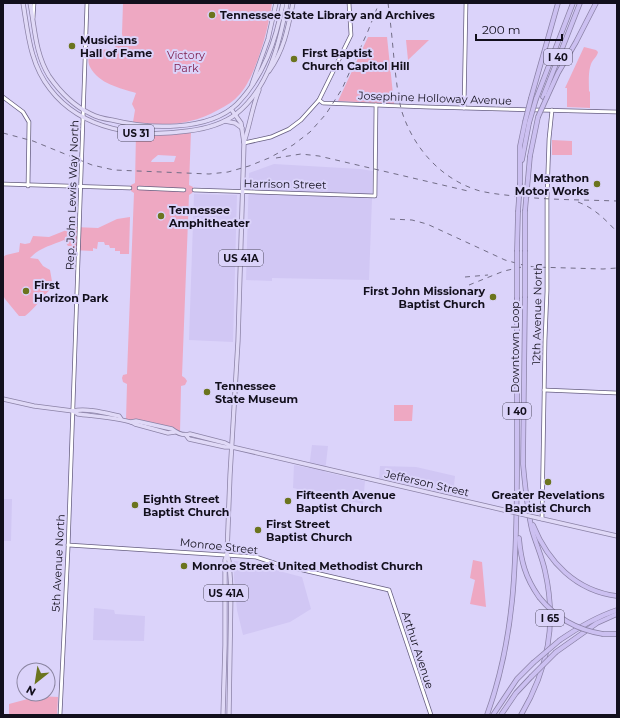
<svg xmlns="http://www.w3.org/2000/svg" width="620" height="718" font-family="Montserrat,sans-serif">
<rect width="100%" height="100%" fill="#dbd3fa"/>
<g fill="#d1c7f4">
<polygon points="274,164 360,169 373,171 369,280 272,278 272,281 246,280 249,173"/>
<polygon points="194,194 237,195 233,342 189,340"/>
<polygon points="312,445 328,446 325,472 365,481 363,504 293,488 294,465 309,468"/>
<polygon points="380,466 416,467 455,476 453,495 379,478"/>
<polygon points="3,499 12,499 11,541 3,541"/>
<polygon points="234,561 257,563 279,571 302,577 311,609 290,622 243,635 237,610 234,578"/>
<polygon points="94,608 114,610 115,614 145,616 144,641 93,640"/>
</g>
<g fill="#eea8c2" fill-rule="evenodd">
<path d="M123,3H272C269,27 256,76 240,94C234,101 226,106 218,110C189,126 165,126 133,122L135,110L132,104L136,93C120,88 99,84 90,67C87,62 89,55 90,49L115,50L116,41L124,42L122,34Z"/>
<polygon points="368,37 387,37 394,104 338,101"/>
<polygon points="406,40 429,40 408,60"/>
<path d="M584,47L596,50L598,52C597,57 593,59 591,64C588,73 589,81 589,91L590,92V108L567,107V88H565Z"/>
<path d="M191,131L189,185L193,187L194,190L192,193L189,195L182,376L185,378L187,381L185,385L181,386L180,433H173L126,420L127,384L123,382L122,378L123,375L127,374L134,193L131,191L130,188L131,185L135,183L136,133ZM158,155L176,156L174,162H151L152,160Z"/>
<polygon points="552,140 572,141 572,155 552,155"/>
<path d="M130,217L129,254H120V251H115V248H110L109,245H105L104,242H98L97,249L93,248V251L72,250V246H68L64,240C52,245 39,248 30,258L38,259L43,266L50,270L53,287C42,296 36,308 25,316H19L5,299L3,295V257L6,255L19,252L20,243L25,244L30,243L33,236L49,237L74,227L98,228L117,219Z"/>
<polygon points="394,405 413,405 412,421 394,421"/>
<polygon points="473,560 482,562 486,607 470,604 475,580 470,578"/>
<polygon points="39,696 58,697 57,715 9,715 9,704"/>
</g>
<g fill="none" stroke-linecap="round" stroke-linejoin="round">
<defs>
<g id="minor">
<polyline points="33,18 34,3"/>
<polyline points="3,97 23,112 29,122 28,186"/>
<polyline points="319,100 323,103 427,107 617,112"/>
<polyline points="464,108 466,3"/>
<polyline points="244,143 271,137 289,129 301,120 319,100 351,35 349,3"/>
<polyline points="3,184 130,188"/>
<polyline points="139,188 184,190"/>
<polyline points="194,190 375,196 376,105"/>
<polyline points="544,390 617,393"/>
<polyline points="542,519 545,340 547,291 547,199 549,139 552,110"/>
<polyline points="68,545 256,557 277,564 389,590 431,715"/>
<polyline points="60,715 68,549 87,3"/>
</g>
<g id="major">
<path d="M23,3C28,33 30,64 50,89C82,131 139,138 188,131C204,129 223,124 236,114C269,88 280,42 287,3"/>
<path d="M30,3C35,28 35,53 49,76C60,92 74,106 91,114C98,118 105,119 112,120C148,129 208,132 237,104C264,76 276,40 283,3"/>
<path d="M269,71C284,50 288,28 293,3"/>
<polyline points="252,84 268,39 276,3"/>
<polyline points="225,121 235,123 242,128"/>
<path d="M244,142C250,125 252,107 259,90"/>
<path d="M3,399L34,406L73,411L78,414C91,416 126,418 135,424L168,433L175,432"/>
<path d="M73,411C87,408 105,413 119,416L121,419"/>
<path d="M131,422L136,421L172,429C177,433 183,436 190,434L225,443L231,446"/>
<polyline points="186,435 189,439 225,447 232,447 508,511"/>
<polyline points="538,518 617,536"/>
<polyline points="223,715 225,645 225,560 227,555"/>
<polyline points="229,715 231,589 229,561 227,554 230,475 238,341 244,143 241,123 231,109"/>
</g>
<g id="highway">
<polyline points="543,97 580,3"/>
<polyline points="547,97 558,73 576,42 596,3"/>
<polyline points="531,98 558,3"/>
<polyline points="536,99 573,3"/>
<polyline points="530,156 538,117"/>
<polyline points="522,160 529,123"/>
<polyline points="520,183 520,146 525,122"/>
<polyline points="517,250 518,212"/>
<polyline points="525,250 525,211"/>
<path d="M533,525C548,562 576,591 617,596"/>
<path d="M519,538C521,561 525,577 539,597"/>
<polyline points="603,634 617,634"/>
<path d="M560,640C579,627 596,617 617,610"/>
<polyline points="556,652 597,623 617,614"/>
<path d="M487,715C516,635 516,559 517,475C517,416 517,358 517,299"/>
<polyline points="493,715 517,679 533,663"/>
<polyline points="501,715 516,693 531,677"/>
<path d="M521,715C548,669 557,624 545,571C542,557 536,544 532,530C527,508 525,486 523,464L525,298"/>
</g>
</defs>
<use href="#minor" stroke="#665e80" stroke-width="4.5"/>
<use href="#major" stroke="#8b82a6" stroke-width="5"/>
<use href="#highway" stroke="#8b82a6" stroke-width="5.5"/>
<use href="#minor" stroke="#fff" stroke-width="3"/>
<use href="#major" stroke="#e0d9f7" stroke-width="3.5"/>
<use href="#highway" stroke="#ccc0f1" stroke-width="4"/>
<g stroke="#726d86" stroke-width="1" stroke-dasharray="5 5" stroke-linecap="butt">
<path d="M388,3C391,25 393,48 395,70C397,84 398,98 402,112C414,149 442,180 480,191C498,195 517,196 535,198C562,200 590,200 617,201"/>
<polyline points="3,133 33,141 92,165 114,170 209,174 228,172 249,166 269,158 293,145 310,132 326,114 342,89 368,31 379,3"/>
<polyline points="276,158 301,154 319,156 468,191"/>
<path d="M578,202C594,208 605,219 617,232"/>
<polyline points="390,219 412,220 427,224 505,260 523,265 534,267 603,269 617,268"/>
<polyline points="465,277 488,275"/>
<polyline points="469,285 504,271 522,267"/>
</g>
<defs>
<polyline id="major-bridge" points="508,511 538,518"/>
<g id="highway-bridge">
<polyline points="538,117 547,97"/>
<polyline points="525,122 531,98"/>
<polyline points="529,123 536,99"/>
<polyline points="525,211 530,156"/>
<polyline points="518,212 520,183"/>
<polyline points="517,250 517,299"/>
<polyline points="525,250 525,298"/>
<path d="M539,597C555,617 577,630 603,634"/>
<polyline points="533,663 560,640"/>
<polyline points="531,677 556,652"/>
</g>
</defs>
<use href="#major-bridge" stroke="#8b82a6" stroke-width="5" stroke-linecap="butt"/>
<use href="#highway-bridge" stroke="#8b82a6" stroke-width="5.5" stroke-linecap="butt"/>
<use href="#major-bridge" stroke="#e0d9f7" stroke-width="3.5"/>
<use href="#highway-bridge" stroke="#ccc0f1" stroke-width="4"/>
</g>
<g fill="#6b741e" stroke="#dbd3fa" stroke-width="1.5">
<circle cx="212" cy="15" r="4"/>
<circle cx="72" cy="46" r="4"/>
<circle cx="294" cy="59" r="4"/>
<circle cx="597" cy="184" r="4"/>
<circle cx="161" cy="216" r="4"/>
<circle cx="26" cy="291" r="4"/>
<circle cx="493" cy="297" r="4"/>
<circle cx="207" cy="392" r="4"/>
<circle cx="548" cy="482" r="4"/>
<circle cx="288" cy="501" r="4"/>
<circle cx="135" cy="505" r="4"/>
<circle cx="258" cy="530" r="4"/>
<circle cx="184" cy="566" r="4"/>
</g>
<g text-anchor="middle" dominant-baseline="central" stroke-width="4" stroke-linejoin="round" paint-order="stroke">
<g fill="#dbd3fa" stroke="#4e4a5f" stroke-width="1">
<rect x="544" y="49" width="28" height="16" rx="3"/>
<rect x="118" y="125" width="36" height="16" rx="3"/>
<rect x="219" y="250" width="44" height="16" rx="3"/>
<rect x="503" y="403" width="28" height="16" rx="3"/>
<rect x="204" y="585" width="44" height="16" rx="3"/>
<rect x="536" y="610" width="28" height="16" rx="3"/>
</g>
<g font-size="10" font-weight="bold" fill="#120f1c">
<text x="558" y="57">I 40</text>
<text x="136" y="133">US 31</text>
<text x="241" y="258">US 41A</text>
<text x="517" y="411">I 40</text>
<text x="226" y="593">US 41A</text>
<text x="550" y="618">I 65</text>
</g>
<g font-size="11" font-weight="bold" fill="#120f1c" stroke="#dbd3fa" text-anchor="start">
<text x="220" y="15">Tennessee State Library and Archives</text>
<text x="80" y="40">Musicians<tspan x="80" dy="13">Hall of Fame</tspan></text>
<text x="302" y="53">First Baptist<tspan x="302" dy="13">Church Capitol Hill</tspan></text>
<text x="589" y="178" text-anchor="end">Marathon<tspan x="589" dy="13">Motor Works</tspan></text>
<text x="169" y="210">Tennessee<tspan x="169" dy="13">Amphitheater</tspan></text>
<text x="34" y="285">First<tspan x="34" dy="13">Horizon Park</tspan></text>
<text x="485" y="291" text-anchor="end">First John Missionary<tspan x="485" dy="13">Baptist Church</tspan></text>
<text x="215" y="386">Tennessee<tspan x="215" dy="13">State Museum</tspan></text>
<text x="296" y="495">Fifteenth Avenue<tspan x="296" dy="13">Baptist Church</tspan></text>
<text x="548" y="495" text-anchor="middle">Greater Revelations<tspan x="548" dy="13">Baptist Church</tspan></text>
<text x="143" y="499">Eighth Street<tspan x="143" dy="13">Baptist Church</tspan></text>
<text x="266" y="524">First Street<tspan x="266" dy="13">Baptist Church</tspan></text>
<text x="192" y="566">Monroe Street United Methodist Church</text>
</g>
<g font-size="11" fill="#7c1d4c" stroke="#dbd3fa">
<text x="186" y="55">Victory<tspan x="186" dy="13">Park</tspan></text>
</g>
<g font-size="11" fill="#120f1c" stroke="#dbd3fa">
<text transform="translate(435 98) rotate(2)">Josephine Holloway Avenue</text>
<text transform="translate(285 184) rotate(1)">Harrison Street</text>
<text transform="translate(72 195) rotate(-88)">Rep. John Lewis Way North</text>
<text transform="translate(537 314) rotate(-89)">12th Avenue North</text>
<text transform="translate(515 347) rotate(-90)">Downtown Loop</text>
<text transform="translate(427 483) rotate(13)">Jefferson Street</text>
<text transform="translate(219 546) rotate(6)">Monroe Street</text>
<text transform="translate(58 563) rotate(-87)">5th Avenue North</text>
<text transform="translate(418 650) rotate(72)">Arthur Avenue</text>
</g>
</g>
<rect width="620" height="718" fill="none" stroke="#120f1c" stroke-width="8"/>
<g transform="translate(36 682) rotate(210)"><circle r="19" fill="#dbd3fa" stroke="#8b85a1"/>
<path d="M0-3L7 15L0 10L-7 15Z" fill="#6b741e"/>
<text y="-6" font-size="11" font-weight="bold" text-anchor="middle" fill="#120f1c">N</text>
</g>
<path d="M476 34v6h86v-6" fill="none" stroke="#120f1c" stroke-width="2"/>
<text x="482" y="34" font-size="12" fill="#120f1c" stroke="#dbd3fa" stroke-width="3" paint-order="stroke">200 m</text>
</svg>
